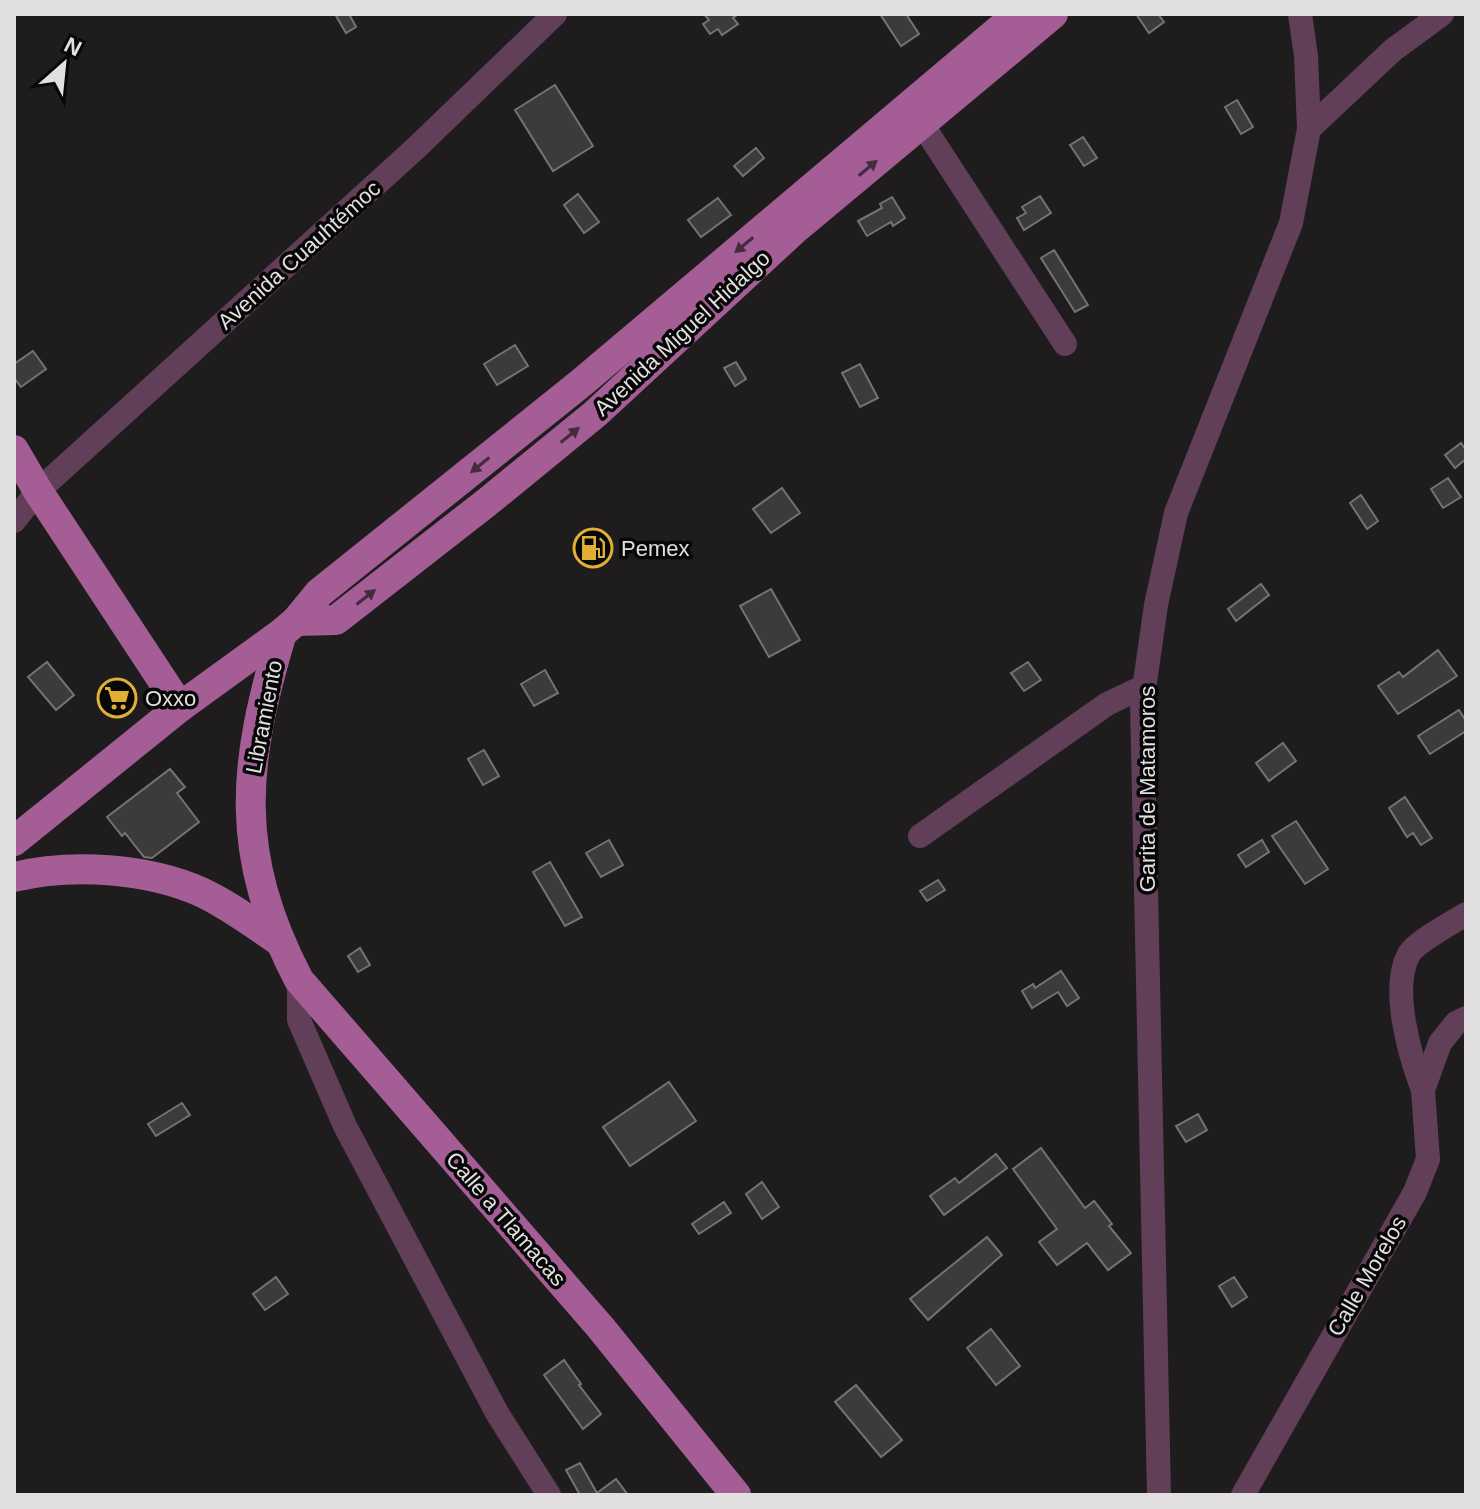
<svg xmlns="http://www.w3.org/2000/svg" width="1480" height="1509" font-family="Helvetica,sans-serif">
<rect width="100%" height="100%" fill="#1e1c1d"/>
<g fill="#3d3a3a" stroke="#757272" stroke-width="2">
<polygon points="335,14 349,14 356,27 346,33"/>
<polygon points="704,14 738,14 733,18 738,24 722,35 718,29 710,34 703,24 709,20"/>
<polygon points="880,14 906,14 919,34 901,46"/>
<polygon points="1136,14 1158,14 1164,22 1149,33"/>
<polygon points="555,85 593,146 553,171 515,110"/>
<polygon points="1237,100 1253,127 1241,134 1225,107"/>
<polygon points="1083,137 1097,158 1084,166 1070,145"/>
<polygon points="756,148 764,158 743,176 734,166"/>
<polygon points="578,194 599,222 584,233 564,205"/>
<polygon points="1040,196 1051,213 1024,230 1017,218 1026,213 1022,207"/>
<polygon points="892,197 905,218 893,226 891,222 867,236 858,221 882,208 880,204"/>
<polygon points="718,198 731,215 701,237 688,220"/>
<polygon points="1054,250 1088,305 1075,312 1041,258"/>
<polygon points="515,345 528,366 497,385 484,364"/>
<polygon points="33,351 46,369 21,387 14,378 14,364"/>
<polygon points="736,362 746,379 735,386 724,368"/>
<polygon points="860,364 878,398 860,407 842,373"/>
<polygon points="1461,443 1466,450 1466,459 1455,468 1445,455"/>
<polygon points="1448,478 1461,497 1443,508 1431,489"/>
<polygon points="782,488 800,513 771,533 753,509"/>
<polygon points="1361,495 1378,521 1367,529 1350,503"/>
<polygon points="1261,584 1269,595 1236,621 1228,609"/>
<polygon points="771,589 800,640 769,657 740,606"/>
<polygon points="1438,650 1457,676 1398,714 1378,686 1399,672 1403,677"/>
<polygon points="47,662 74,695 56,710 28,677"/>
<polygon points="1028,662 1041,680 1024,691 1011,673"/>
<polygon points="545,670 558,693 534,706 521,684"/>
<polygon points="1459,710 1466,721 1466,731 1430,754 1418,736"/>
<polygon points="1283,743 1296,761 1269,781 1256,763"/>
<polygon points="484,750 499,776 483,785 468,759"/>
<polygon points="170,769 185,787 177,793 199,822 152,858 144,857 125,833 122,836 107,817"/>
<polygon points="1405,797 1432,838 1421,845 1413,833 1407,837 1389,808"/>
<polygon points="1296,821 1328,869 1305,884 1272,836"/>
<polygon points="609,840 623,865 601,877 586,853"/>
<polygon points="1262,840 1269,852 1246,867 1238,855"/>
<polygon points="550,862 582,917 565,926 533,872"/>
<polygon points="938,880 945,890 927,901 920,891"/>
<polygon points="360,948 370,965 358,972 348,956"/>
<polygon points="1061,971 1079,998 1067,1006 1058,992 1032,1008 1022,991 1033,984 1035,988"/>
<polygon points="669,1082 696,1121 630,1166 603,1127"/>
<polygon points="182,1103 190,1115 156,1136 148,1124"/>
<polygon points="1198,1114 1207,1130 1186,1142 1176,1126"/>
<polygon points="1041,1148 1085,1208 1094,1201 1112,1224 1109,1226 1131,1253 1108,1270 1087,1243 1057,1265 1039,1242 1057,1229 1013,1169"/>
<polygon points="996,1154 1007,1168 944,1215 930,1196 955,1178 959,1183"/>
<polygon points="762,1182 779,1207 762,1219 746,1194"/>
<polygon points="724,1202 731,1213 699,1234 692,1224"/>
<polygon points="987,1237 1002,1255 928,1320 910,1299"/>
<polygon points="276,1277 288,1294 265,1310 253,1294"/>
<polygon points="1234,1277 1247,1297 1232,1307 1219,1286"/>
<polygon points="991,1329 1020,1366 996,1385 967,1348"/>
<polygon points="564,1360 581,1384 579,1385 601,1414 583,1429 544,1375"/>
<polygon points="856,1385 902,1440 881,1457 835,1402"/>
<polygon points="580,1463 597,1493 616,1479 628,1495 580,1495 566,1470"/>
</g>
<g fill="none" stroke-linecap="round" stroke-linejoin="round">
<g stroke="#613f59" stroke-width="24">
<polyline points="922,124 1065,344"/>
<polyline points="1309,129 1393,50 1442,14"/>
<polyline points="14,521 38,491 416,148 555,14"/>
<polyline points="920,836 1107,704 1145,686"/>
<polyline points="299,980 299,1020 345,1126 497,1413 549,1495"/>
<path d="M1423,1090C1410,1056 1390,988 1409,954C1416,942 1453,922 1466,914"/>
<polyline points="1159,1495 1142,703 1156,605 1176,513 1291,223 1309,129 1306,56 1300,14"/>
<polyline points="1243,1495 1415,1192 1428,1159 1423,1090 1440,1043 1456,1023 1466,1018"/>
</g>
<g stroke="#a45e95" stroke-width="30">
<polyline points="14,450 38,491 180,707"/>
<polyline points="296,621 336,620 486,503 595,414 794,230 1053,14"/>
<path d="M282,633C242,766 233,853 299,980L601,1328L736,1495"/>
<polyline points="14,841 180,707 282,633 296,621 319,593 581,383 1018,14"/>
<path d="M14,877C72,863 147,868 201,892C229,905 254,924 279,941"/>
</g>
</g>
<defs><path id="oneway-solid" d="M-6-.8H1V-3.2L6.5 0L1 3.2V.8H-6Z" transform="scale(2)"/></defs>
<g fill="#462a40">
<use href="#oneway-solid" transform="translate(868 168) rotate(-40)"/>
<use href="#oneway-solid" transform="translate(744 245) rotate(140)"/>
<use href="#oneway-solid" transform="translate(570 435) rotate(-39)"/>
<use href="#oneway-solid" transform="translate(480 465) rotate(141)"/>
<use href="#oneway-solid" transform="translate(366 597) rotate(-38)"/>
</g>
<defs>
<symbol id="fuel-ring" viewBox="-11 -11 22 22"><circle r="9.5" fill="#080707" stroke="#e0af34" stroke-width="1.5"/><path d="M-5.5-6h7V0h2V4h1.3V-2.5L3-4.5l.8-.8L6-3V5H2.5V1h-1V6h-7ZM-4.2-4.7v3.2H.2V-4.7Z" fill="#e0af34"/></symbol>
<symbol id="supermarket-ring" viewBox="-11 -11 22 22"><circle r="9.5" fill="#080707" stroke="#e0af34" stroke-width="1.5"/><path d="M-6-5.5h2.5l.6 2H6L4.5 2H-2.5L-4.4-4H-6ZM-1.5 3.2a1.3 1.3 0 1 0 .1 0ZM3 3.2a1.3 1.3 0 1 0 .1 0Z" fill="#e0af34"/></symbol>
</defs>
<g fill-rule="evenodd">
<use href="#fuel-ring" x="571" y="526" width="44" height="44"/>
<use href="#supermarket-ring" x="95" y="676" width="44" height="44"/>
</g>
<g text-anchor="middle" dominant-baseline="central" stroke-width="7" stroke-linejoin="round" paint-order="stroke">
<g font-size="22" fill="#e1dfe0" stroke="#080707">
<text transform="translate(299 255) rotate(-42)">Avenida Cuauhtémoc</text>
<text transform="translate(682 333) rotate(-43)">Avenida Miguel Hidalgo</text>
<text transform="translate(264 717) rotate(-79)">Libramiento</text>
<text transform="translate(1147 789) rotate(-90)">Garita de Matamoros</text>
<text transform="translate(506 1219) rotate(49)">Calle a Tlamacas</text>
<text transform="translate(1367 1276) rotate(-60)">Calle Morelos</text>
</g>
<g font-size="22" fill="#e1dfe0" stroke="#080707" text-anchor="start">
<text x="621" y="548">Pemex</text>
<text x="145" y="698">Oxxo</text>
</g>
</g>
<rect width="1480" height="1509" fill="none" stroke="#e1dfe0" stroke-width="32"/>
<g transform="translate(64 64) rotate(27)" stroke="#080707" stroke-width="6" paint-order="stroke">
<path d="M0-6L14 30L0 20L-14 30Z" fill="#e1dfe0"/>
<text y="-12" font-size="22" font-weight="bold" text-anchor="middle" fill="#e1dfe0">N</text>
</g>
</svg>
